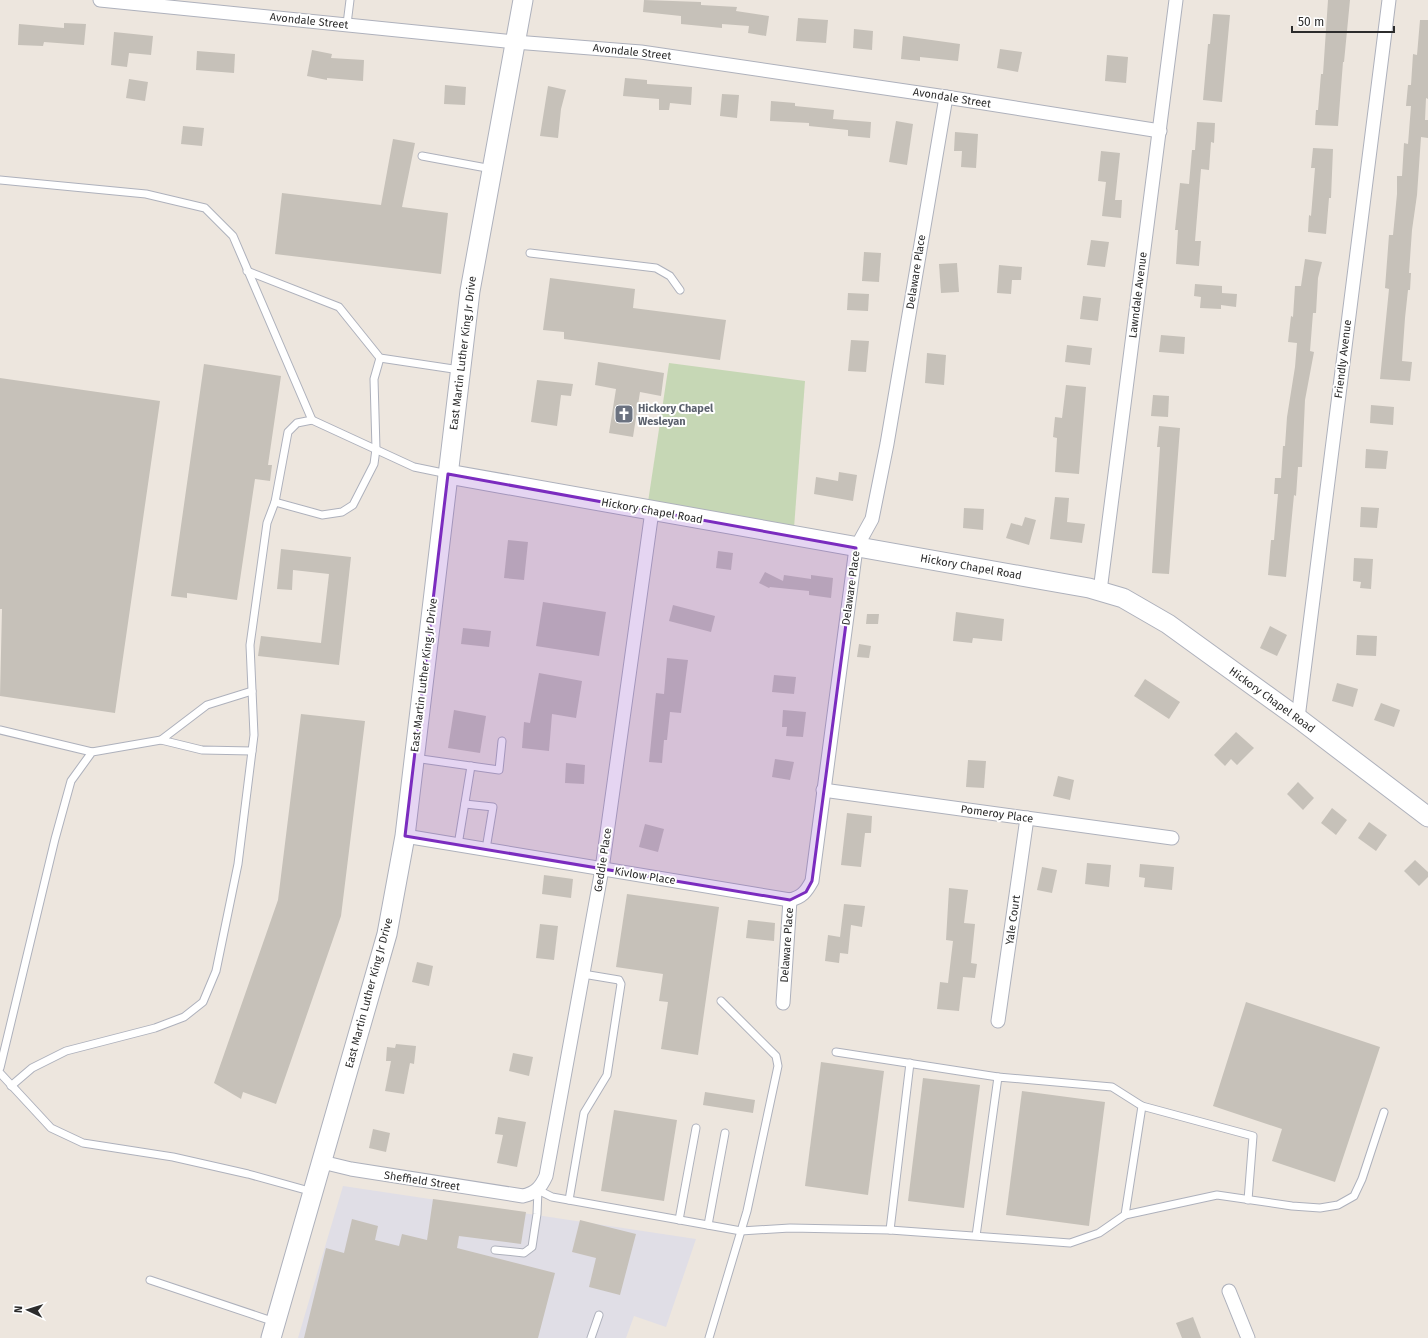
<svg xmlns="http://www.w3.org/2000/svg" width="1428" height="1338" font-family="'Fira Sans',sans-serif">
<rect width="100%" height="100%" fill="#ede6de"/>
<polygon fill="#e0dee6" points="343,1186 696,1239 666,1327 634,1316 626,1338 298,1338"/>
<polygon fill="#c6d7b5" points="669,363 805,381 794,528 648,502"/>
<g fill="#c6c1b9">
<polygon points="644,0 701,2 701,5 737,7 736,11 769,16 766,36 748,33 749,26 722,24 722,28 681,24 681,16 643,12"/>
<polygon points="1328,0 1350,0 1344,62 1343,62 1338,126 1315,125 1316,110 1318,110 1321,74 1323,74"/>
<polygon points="1213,14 1230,15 1222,102 1203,100 1208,44 1210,44"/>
<polygon points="798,18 828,20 826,43 796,41"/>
<polygon points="1420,20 1428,20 1428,99 1426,98 1425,120 1428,120 1428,138 1421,137 1417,195 1412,230 1409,273 1411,273 1410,290 1408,290 1405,318 1402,361 1412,362 1410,381 1380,379 1389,289 1385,288 1389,235 1393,235 1397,194 1397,176 1402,176 1404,143 1408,144 1411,106 1406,106 1408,85 1411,85 1413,54 1417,55"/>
<polygon points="64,23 86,24 84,45 44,42 43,46 18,45 19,24 64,28"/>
<polygon points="854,29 873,31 872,50 853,48"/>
<polygon points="114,32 153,36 151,55 129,53 127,67 111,65"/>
<polygon points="903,36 960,44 958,61 920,57 920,61 901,59"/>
<polygon points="1000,49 1022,52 1018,72 997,68"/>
<polygon points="312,50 332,54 331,58 364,60 363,81 327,78 327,80 307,76"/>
<polygon points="197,51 235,54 234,73 196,70"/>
<polygon points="1107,55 1128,57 1126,83 1105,81"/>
<polygon points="625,78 647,80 647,84 692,87 691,105 670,103 669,110 659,110 659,99 623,96"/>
<polygon points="129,79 148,82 145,101 126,98"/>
<polygon points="445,85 466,87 465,105 444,104"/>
<polygon points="548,86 566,90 561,109 558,138 540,136"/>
<polygon points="722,94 739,95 737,118 720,116"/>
<polygon points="771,101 795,103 795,106 834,110 833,119 871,122 870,138 848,136 848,130 809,126 809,123 770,121"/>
<polygon points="896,121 913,124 907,165 889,162"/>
<polygon points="1197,122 1215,123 1214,143 1211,142 1209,170 1201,169 1195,241 1201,241 1199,266 1176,264 1178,230 1175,230 1180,183 1189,184 1192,150 1195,150"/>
<polygon points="183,126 204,128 202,146 181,144"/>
<polygon points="955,132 978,134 976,168 961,167 962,151 954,151"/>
<polygon points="393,139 415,143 402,207 448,213 441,274 275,254 282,193 381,205"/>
<polygon points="1313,148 1333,149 1331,198 1329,198 1326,234 1308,232 1309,215 1311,216 1315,168 1311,168"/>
<polygon points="1101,151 1120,153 1115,200 1122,200 1121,218 1102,216 1106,182 1098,181"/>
<polygon points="1091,240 1109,242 1105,267 1087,265"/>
<polygon points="864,252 881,253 879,282 862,281"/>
<polygon points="1305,259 1322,262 1318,278 1316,313 1313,313 1310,351 1314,352 1305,400 1302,467 1298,467 1296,496 1294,495 1286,577 1268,575 1271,540 1274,540 1278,494 1274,494 1275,478 1281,478 1283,446 1285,446 1287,417 1295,367 1297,343 1288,342 1291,316 1293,317 1295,286 1301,286"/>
<polygon points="957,263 959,292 941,293 939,264"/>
<polygon points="999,265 1022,267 1021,280 1012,280 1011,294 997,293"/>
<polygon points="550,278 635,289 633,308 726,320 720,360 564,339 564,332 543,330"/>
<polygon points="1195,284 1222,286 1222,293 1237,294 1236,307 1221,305 1221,309 1200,308 1201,297 1194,296"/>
<polygon points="848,293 869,294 868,311 847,310"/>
<polygon points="1083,296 1101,298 1098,321 1080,319"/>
<polygon points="1161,335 1185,337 1184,354 1159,352"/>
<polygon points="851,340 869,341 866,372 848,371"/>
<polygon points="1067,345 1092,348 1090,365 1065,362"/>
<polygon points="927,353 946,355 944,385 925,383"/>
<polygon points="598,362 664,373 661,396 640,392 633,437 609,433 616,389 595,385"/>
<polygon points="204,364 281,376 268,465 272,465 270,481 255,479 237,600 187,593 187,598 171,596"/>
<polygon points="0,378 160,401 115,713 0,696 2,609 0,609"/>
<polygon points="537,380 573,384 571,396 561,395 557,426 531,422"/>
<polygon points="1066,385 1086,387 1079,474 1055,472 1057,438 1053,437 1055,417 1062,418"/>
<polygon points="1153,395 1169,396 1168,417 1151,416"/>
<polygon points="1371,405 1394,407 1393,425 1370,423"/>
<polygon points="1159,426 1180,428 1169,574 1152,573 1160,447 1157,447"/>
<polygon points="1366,449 1388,451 1386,469 1365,468"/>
<polygon points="839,472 857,475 853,501 814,494 816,477 838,481"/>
<polygon points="1055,497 1069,498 1067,522 1085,524 1082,543 1050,539"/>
<polygon points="1361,507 1379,508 1377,528 1360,527"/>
<polygon points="964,508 984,509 983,530 963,528"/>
<polygon points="1025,517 1036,520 1029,545 1006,538 1011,523 1022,526"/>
<polygon points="508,540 528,542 524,580 504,578"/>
<polygon points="281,549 351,557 339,665 258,656 261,636 321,643 329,574 293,570 292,590 277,589"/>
<polygon points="718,551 733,553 731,570 716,568"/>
<polygon points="1354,558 1373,559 1371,589 1360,588 1361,582 1353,581"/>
<polygon points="765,572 783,581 784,575 811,579 811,575 833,578 831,598 809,595 809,591 770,587 769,588 759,583"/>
<polygon points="543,602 606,612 599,656 536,646"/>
<polygon points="673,605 715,616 711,632 669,621"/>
<polygon points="956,612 1004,619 1002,641 973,638 972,643 953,641"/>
<polygon points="867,614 879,614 878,624 866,624"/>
<polygon points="1270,626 1287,635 1277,656 1260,648"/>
<polygon points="463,628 491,631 489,647 461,644"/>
<polygon points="1357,635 1377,636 1376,656 1356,655"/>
<polygon points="859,644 871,646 869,658 857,657"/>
<polygon points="667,658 688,660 681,713 670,712 667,740 664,740 662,763 649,762 656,693 664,694"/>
<polygon points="539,673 582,681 576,718 552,714 549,751 522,748 524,722 530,723"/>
<polygon points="774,675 796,677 794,694 772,692"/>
<polygon points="1145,679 1180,702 1169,719 1134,696"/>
<polygon points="1337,683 1358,689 1353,707 1332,701"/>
<polygon points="1381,703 1400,710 1394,727 1374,720"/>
<polygon points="454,710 486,716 480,753 448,748"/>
<polygon points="783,710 806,712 803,737 786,736 787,727 782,727"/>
<polygon points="301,714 365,721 341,916 276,1104 243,1092 241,1099 214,1083 278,900"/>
<polygon points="1236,732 1254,748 1237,765 1231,759 1225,766 1214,755"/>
<polygon points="775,759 794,762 790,780 772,777"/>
<polygon points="968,760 986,761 984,788 966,787"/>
<polygon points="566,763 585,765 584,784 565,783"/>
<polygon points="1058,776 1074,780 1070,800 1053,796"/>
<polygon points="1298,782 1314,798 1303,810 1287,794"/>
<polygon points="1332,808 1347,820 1336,835 1321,823"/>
<polygon points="847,813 872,816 871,833 865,833 861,867 841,865"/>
<polygon points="1369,822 1387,835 1376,851 1358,838"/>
<polygon points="645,824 664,829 658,852 639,847"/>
<polygon points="1415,860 1428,872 1428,877 1419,886 1404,871"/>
<polygon points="1087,863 1111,865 1109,887 1085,884"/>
<polygon points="1140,864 1174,867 1172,890 1144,887 1145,878 1139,877"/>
<polygon points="1042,867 1057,870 1052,893 1037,890"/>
<polygon points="544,875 573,879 571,898 542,894"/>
<polygon points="949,888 968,890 964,923 975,924 971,963 977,964 975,978 963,977 959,1011 937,1009 940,982 948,983 953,941 946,940"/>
<polygon points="627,894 719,907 698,1055 661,1049 668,1002 659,1001 663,974 616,967"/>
<polygon points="844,904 865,906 862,927 851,925 848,954 840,953 839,963 825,961 828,935 840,937"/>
<polygon points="748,920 775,923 774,941 746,938"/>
<polygon points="540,924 558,926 554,960 536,958"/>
<polygon points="417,962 433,966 429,986 412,982"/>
<polygon points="1246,1002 1380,1047 1335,1182 1272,1161 1282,1129 1213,1106"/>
<polygon points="396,1044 416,1046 414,1064 410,1063 404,1094 385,1091 391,1061 386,1061 387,1047 395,1048"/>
<polygon points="513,1053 533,1057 529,1076 509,1071"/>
<polygon points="821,1062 884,1071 868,1195 805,1186"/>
<polygon points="923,1078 980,1085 964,1208 908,1201"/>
<polygon points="1022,1091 1105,1102 1089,1226 1006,1215"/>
<polygon points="705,1092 755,1100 753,1113 703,1105"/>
<polygon points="614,1110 677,1120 664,1201 601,1191"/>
<polygon points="498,1117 526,1122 517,1167 497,1163 503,1135 495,1134"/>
<polygon points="373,1129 390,1133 386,1152 369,1148"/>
<polygon points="433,1199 526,1212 521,1244 459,1236 457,1248 555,1273 538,1338 304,1338 326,1248 344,1253 352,1219 378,1226 375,1240 399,1246 402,1234 427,1240"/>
<polygon points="580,1220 636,1234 620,1295 589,1287 596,1258 572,1252"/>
<polygon points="1193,1317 1201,1338 1182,1338 1176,1323"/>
</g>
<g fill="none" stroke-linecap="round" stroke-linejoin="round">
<defs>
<g id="lane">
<polyline points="347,24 350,0"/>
<polyline points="422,156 492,169"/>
<polyline points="0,180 146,194 205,208 233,236 312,420"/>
<polyline points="530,253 656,268 670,276 680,290"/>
<polyline points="247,271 339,307 380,358 460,370"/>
<polyline points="275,502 322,515 342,512 353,505 374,464 376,449 374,379 380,358"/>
<polyline points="252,691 207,705 161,740 202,750 252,751"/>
<polyline points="0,730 92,752"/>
<polyline points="414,758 499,770 502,741"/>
<polyline points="465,804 493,807 486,849"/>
<polyline points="458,845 471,766"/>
<polyline points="836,1052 998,1077"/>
<polyline points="0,1068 55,839 71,781 92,752 161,740"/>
<polyline points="0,1073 51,1128 83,1143 173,1157 248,1174 313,1192"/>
<polyline points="11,1086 32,1068 66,1051 155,1028 184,1017 203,1002 216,971 238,864 254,735 250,645 267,523 275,502 288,432 297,423 312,420 414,467 448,474"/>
<polyline points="1142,1106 1253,1136 1248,1200"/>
<polyline points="569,1200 584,1113 607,1075 621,984 619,980 583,974"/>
<polyline points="1125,1215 1217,1195 1292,1206 1320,1208 1338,1205 1354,1196 1362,1179 1384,1112"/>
<polyline points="679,1220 696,1128"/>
<polyline points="708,1225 725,1133"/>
<polyline points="890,1230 910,1063"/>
<polyline points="495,1250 524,1253 532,1247 537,1214 538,1190 552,1197 741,1231 790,1228 890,1230 1070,1243 1099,1233 1125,1215 1142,1106 1112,1087 998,1077 976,1236"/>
<polyline points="150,1280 275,1322"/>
<polyline points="591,1338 599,1315"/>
<polyline points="709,1338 747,1211 778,1066 776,1056 721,1001"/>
</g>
<g id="street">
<polyline points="100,0 515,42 641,52 946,97 1160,131"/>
<polyline points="1100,591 1176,0"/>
<polyline points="1298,718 1389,0"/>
<polyline points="823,790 1172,838"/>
<path d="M405,836L790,900C802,897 806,892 812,881L856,548L872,519L887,444L946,97"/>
<polyline points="783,1003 790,900"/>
<polyline points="998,1021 1027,818"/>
<path d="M322,1162L351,1169L523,1196C536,1193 541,1187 546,1176L602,869L652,511"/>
<polyline points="1229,1291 1248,1338"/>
</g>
<g id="secondary">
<polyline points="448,474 1089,588 1123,598 1168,624 1298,718 1428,817"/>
<polyline points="271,1338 387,934 405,836 470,291 523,0"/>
</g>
</defs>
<use href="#lane" stroke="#aeb1bc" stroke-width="9"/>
<use href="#street" stroke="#aeb1bc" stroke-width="15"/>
<use href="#secondary" stroke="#aeb1bc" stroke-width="21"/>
<use href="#lane" stroke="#fff" stroke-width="7"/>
<use href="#street" stroke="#fff" stroke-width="13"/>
<use href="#secondary" stroke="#fff" stroke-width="19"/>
</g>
<path fill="#7b2cbf" fill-opacity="0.2" stroke="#7b2cbf" stroke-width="3" stroke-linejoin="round" d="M448,474L856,548L812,881L806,892L790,900L405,836Z"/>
<defs>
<symbol id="church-square" viewBox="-11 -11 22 22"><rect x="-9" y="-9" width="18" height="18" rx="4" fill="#6b7280" stroke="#fff"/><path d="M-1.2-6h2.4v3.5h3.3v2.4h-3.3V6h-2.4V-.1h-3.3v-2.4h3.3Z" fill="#fff"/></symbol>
</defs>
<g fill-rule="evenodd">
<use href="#church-square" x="613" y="403" width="22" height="22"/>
</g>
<g text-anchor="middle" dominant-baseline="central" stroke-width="4" stroke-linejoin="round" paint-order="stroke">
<g font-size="11" fill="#2c2c2c" stroke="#fff">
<text transform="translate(309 21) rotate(6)">Avondale Street</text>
<text transform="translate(632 52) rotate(6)">Avondale Street</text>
<text transform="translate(952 98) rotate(9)">Avondale Street</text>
<text transform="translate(916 272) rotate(-81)">Delaware Place</text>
<text transform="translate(1138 295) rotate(-83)">Lawndale Avenue</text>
<text transform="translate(463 353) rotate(-83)">East Martin Luther King Jr Drive</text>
<text transform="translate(1343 359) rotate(-83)">Friendly Avenue</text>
<text transform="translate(652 511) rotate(10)">Hickory Chapel Road</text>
<text transform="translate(971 567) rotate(10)">Hickory Chapel Road</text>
<text transform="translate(851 588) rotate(-82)">Delaware Place</text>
<text transform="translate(424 675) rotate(-83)">East Martin Luther King Jr Drive</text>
<text transform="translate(1272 700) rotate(36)">Hickory Chapel Road</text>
<text transform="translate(997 814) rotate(8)">Pomeroy Place</text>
<text transform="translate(603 860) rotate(-81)">Geddie Place</text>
<text transform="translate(645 876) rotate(9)">Kivlow Place</text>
<text transform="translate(1013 920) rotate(-82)">Yale Court</text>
<text transform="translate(787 945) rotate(-86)">Delaware Place</text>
<text transform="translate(369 993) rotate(-75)">East Martin Luther King Jr Drive</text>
<text transform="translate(422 1181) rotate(9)">Sheffield Street</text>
</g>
<g font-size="11" font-weight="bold" fill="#5b616d" stroke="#fff" text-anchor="start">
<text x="638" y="408">Hickory Chapel<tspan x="638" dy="13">Wesleyan</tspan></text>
</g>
</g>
<g transform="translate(28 1310) rotate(274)" stroke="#ffffff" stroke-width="3" paint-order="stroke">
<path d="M0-3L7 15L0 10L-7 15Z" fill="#2c2c2c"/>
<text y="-6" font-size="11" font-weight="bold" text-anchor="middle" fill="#2c2c2c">N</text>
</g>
<path d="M1292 26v6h102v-6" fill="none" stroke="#2c2c2c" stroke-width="2"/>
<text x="1298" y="26" font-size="12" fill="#2c2c2c" stroke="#ffffff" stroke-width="3" paint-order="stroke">50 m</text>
</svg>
